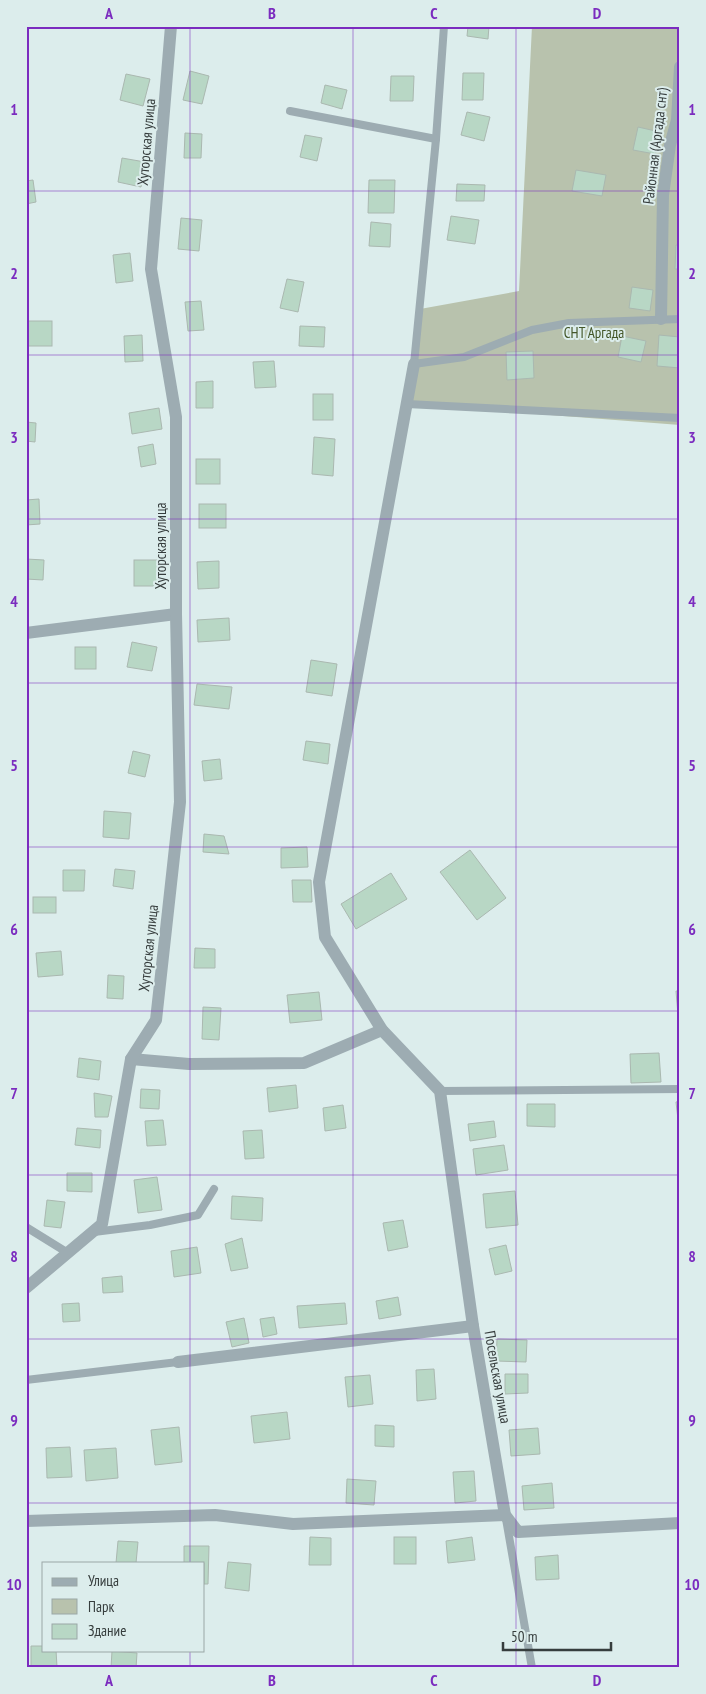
<svg xmlns="http://www.w3.org/2000/svg" width="706" height="1694" font-family="'PT Sans Narrow',sans-serif">
<rect width="100%" height="100%" fill="#dcedec"/>
<polygon fill="#b8c2ad" points="532,26 680,26 680,425 407,404 420,309 519,291"/>
<g fill="#b8d7c5" stroke="#aab8b0">
<polygon points="468,26 489,26 488,39 467,36"/>
<polygon points="190,71 209,76 202,104 183,100"/>
<polygon points="463,73 484,73 483,100 462,100"/>
<polygon points="126,74 150,79 143,106 120,100"/>
<polygon points="391,76 414,76 413,101 390,101"/>
<polygon points="325,85 347,90 342,109 321,103"/>
<polygon points="467,112 490,117 484,141 461,135"/>
<polygon points="638,127 660,132 655,154 633,150"/>
<polygon points="185,133 202,134 201,158 184,158"/>
<polygon points="305,135 322,138 317,161 300,157"/>
<polygon points="122,158 145,162 141,187 118,182"/>
<polygon points="576,170 606,175 602,196 572,191"/>
<polygon points="33,180 36,202 26,204 26,181"/>
<polygon points="369,180 395,180 394,213 368,213"/>
<polygon points="457,184 485,185 484,201 456,201"/>
<polygon points="451,216 479,220 475,244 447,240"/>
<polygon points="181,218 202,220 199,251 178,249"/>
<polygon points="371,222 391,224 390,247 369,246"/>
<polygon points="676,245 680,245 680,269 675,269"/>
<polygon points="130,253 133,281 116,283 113,255"/>
<polygon points="287,279 304,282 298,312 280,308"/>
<polygon points="632,287 653,290 650,311 629,308"/>
<polygon points="201,301 204,330 188,331 185,302"/>
<rect x="28" y="321" width="24" height="25"/>
<polygon points="300,326 325,327 324,347 299,346"/>
<polygon points="142,335 143,361 125,362 124,336"/>
<polygon points="659,335 680,337 680,368 657,366"/>
<polygon points="622,336 646,341 641,362 618,357"/>
<polygon points="533,351 534,378 507,380 506,352"/>
<polygon points="274,361 276,387 255,388 253,362"/>
<polygon points="213,381 213,408 196,408 196,382"/>
<rect x="313" y="394" width="20" height="26"/>
<polygon points="159,408 162,429 132,434 129,413"/>
<polygon points="26,422 36,423 35,442 26,441"/>
<polygon points="314,437 335,439 333,476 312,474"/>
<polygon points="153,444 156,464 141,467 138,447"/>
<rect x="196" y="459" width="24" height="25"/>
<polygon points="39,499 40,524 26,525 26,500"/>
<rect x="199" y="504" width="27" height="24"/>
<polygon points="26,559 44,560 43,580 26,579"/>
<rect x="134" y="560" width="28" height="26"/>
<polygon points="219,561 219,588 198,589 197,562"/>
<polygon points="229,618 230,640 198,642 197,620"/>
<polygon points="132,642 157,647 152,671 127,667"/>
<rect x="75" y="647" width="21" height="22"/>
<polygon points="311,660 337,664 332,696 306,692"/>
<polygon points="197,684 232,687 229,709 194,705"/>
<polygon points="306,741 330,744 328,764 303,760"/>
<polygon points="133,751 150,755 145,777 128,773"/>
<polygon points="220,759 222,779 204,781 202,761"/>
<polygon points="104,811 131,813 129,839 103,837"/>
<polygon points="204,834 224,836 229,854 203,852"/>
<polygon points="307,847 308,867 281,868 281,848"/>
<polygon points="470,850 506,898 477,920 440,872"/>
<polygon points="115,869 135,871 133,889 113,886"/>
<polygon points="63,870 85,870 84,891 63,891"/>
<polygon points="391,873 407,899 356,929 341,904"/>
<polygon points="292,880 311,880 312,902 293,902"/>
<rect x="33" y="897" width="23" height="16"/>
<polygon points="195,948 215,949 215,968 194,968"/>
<polygon points="61,951 63,975 38,977 36,953"/>
<polygon points="108,975 124,976 123,999 107,998"/>
<polygon points="676,991 680,991 680,1015 678,1015"/>
<polygon points="319,992 322,1020 290,1023 287,995"/>
<polygon points="203,1007 221,1008 219,1040 202,1039"/>
<polygon points="659,1053 661,1082 631,1083 630,1054"/>
<polygon points="79,1058 101,1061 99,1080 77,1077"/>
<polygon points="296,1085 298,1108 269,1112 267,1088"/>
<polygon points="141,1089 160,1090 159,1109 140,1108"/>
<polygon points="94,1093 112,1096 108,1117 95,1117"/>
<polygon points="680,1101 680,1137 676,1102"/>
<polygon points="527,1104 555,1104 555,1127 527,1126"/>
<polygon points="343,1105 346,1128 325,1131 323,1108"/>
<polygon points="163,1120 166,1145 147,1146 145,1121"/>
<polygon points="494,1121 496,1137 470,1141 468,1124"/>
<polygon points="77,1128 101,1130 100,1148 75,1145"/>
<polygon points="262,1130 264,1158 245,1159 243,1131"/>
<polygon points="504,1145 508,1170 476,1175 473,1149"/>
<polygon points="67,1173 92,1173 92,1192 67,1191"/>
<polygon points="157,1177 162,1210 138,1213 134,1180"/>
<polygon points="515,1191 518,1225 486,1228 483,1194"/>
<polygon points="232,1196 263,1198 262,1221 231,1219"/>
<polygon points="47,1200 65,1202 61,1228 44,1226"/>
<polygon points="403,1220 408,1247 388,1251 383,1223"/>
<polygon points="242,1238 248,1268 231,1271 225,1244"/>
<polygon points="506,1245 512,1271 495,1275 489,1249"/>
<polygon points="197,1247 201,1273 174,1277 171,1251"/>
<polygon points="122,1276 123,1292 103,1293 102,1278"/>
<polygon points="398,1297 401,1315 379,1319 376,1301"/>
<polygon points="79,1303 80,1321 63,1322 62,1304"/>
<polygon points="345,1303 347,1324 299,1328 297,1306"/>
<polygon points="274,1317 277,1334 263,1337 260,1319"/>
<polygon points="244,1318 249,1343 232,1347 226,1322"/>
<polygon points="497,1339 527,1340 526,1362 496,1361"/>
<polygon points="434,1369 436,1399 417,1401 416,1370"/>
<polygon points="505,1374 528,1374 528,1393 505,1394"/>
<polygon points="370,1375 373,1404 348,1407 345,1377"/>
<polygon points="287,1412 290,1439 254,1443 251,1416"/>
<polygon points="375,1425 394,1426 394,1447 375,1446"/>
<polygon points="179,1427 182,1462 155,1465 151,1430"/>
<polygon points="538,1428 540,1454 511,1456 509,1430"/>
<polygon points="70,1447 72,1477 47,1478 46,1448"/>
<polygon points="116,1448 118,1478 86,1481 84,1450"/>
<polygon points="474,1471 476,1501 455,1503 453,1472"/>
<polygon points="347,1479 376,1481 374,1505 346,1503"/>
<polygon points="552,1483 554,1508 524,1510 522,1486"/>
<polygon points="310,1537 331,1538 331,1565 309,1565"/>
<rect x="394" y="1537" width="22" height="27"/>
<polygon points="472,1537 475,1560 448,1563 446,1541"/>
<polygon points="118,1541 138,1542 136,1563 116,1563"/>
<polygon points="184,1546 209,1546 208,1584 204,1584 204,1563 184,1563"/>
<polygon points="558,1555 559,1579 536,1580 535,1557"/>
<polygon points="228,1562 251,1564 249,1591 225,1588"/>
<polygon points="31,1646 44,1646 44,1650 56,1650 57,1667 31,1668"/>
<polygon points="112,1651 137,1653 136,1668 111,1668"/>
</g>
<g fill="none" stroke-linecap="round" stroke-linejoin="round">
<g stroke="#9dacb2" stroke-width="8">
<polyline points="444,26 436,139 414,364 464,357 532,330 569,323 680,319"/>
<polyline points="290,111 436,139"/>
<polyline points="407,404 680,418"/>
<polyline points="440,1091 680,1089"/>
<polyline points="26,1227 68,1253"/>
<polyline points="94,1232 150,1225 198,1215 214,1189"/>
<polyline points="26,1380 178,1362"/>
<polyline points="506,1519 532,1668"/>
</g>
<g stroke="#9dacb2" stroke-width="12">
<polyline points="661,319 663,195 670,145 677,120 680,67"/>
<polyline points="414,364 319,882 325,937 382,1030 440,1091 473,1326 505,1515 518,1532 680,1523"/>
<polyline points="26,633 176,614"/>
<polyline points="131,1059 189,1064 304,1063 382,1030"/>
<polyline points="26,1288 102,1224 131,1059 156,1020 180,802 176,614 176,417 151,269 171,26"/>
<polyline points="178,1362 473,1326"/>
<polyline points="26,1521 215,1515 293,1524 505,1515"/>
</g>
</g>
<path fill="none" stroke="#7b2cbf" stroke-width="1" stroke-opacity="0.55" d="M190,26V1563M353,26V1668M516,26V1668M26,191H680M26,355H680M26,519H680M26,683H680M26,847H680M26,1011H680M26,1175H680M26,1339H680M26,1503H680M190,1650V1668"/>
<g text-anchor="middle" dominant-baseline="central" stroke-width="4" stroke-linejoin="round" paint-order="stroke">
<g font-size="15" fill="#363d3d" stroke="#dcedec">
<text transform="translate(146 142) rotate(-85)">Хуторская улица</text>
<text transform="translate(655 146) rotate(-83)">Районная (Аргада снт)</text>
<text transform="translate(160 546) rotate(-90)">Хуторская улица</text>
<text transform="translate(148 948) rotate(-84)">Хуторская улица</text>
<text transform="translate(498 1377) rotate(80)">Посельская улица</text>
</g>
<g font-size="15" fill="#435628" stroke="#dcedec">
<text x="594" y="332">СНТ Аргада</text>
</g>
</g>
<rect width="706" height="1694" fill="none" stroke="#dcedec" stroke-width="55"/>
<rect x="42" y="1562" width="162" height="90" fill="#dcedec" stroke="#9aa7a6"/>
<rect x="52" y="1578" width="25" height="8" fill="#9dacb2" stroke="#9aa7a6"/>
<text x="88" y="1586" font-size="15" fill="#363d3d">Улица</text>
<rect x="52" y="1599" width="25" height="15" fill="#b8c2ad" stroke="#9aa7a6"/>
<text x="88" y="1612" font-size="15" fill="#363d3d">Парк</text>
<rect x="52" y="1624" width="25" height="15" fill="#b8d7c5" stroke="#9aa7a6"/>
<text x="88" y="1636" font-size="15" fill="#363d3d">Здание</text>
<path d="M503 1642v8h108v-8" fill="none" stroke="#363d3d" stroke-width="2.5"/>
<text x="511" y="1642" font-size="15" fill="#363d3d" stroke="#dcedec" stroke-width="4" paint-order="stroke">50 m</text>
<rect x="28" y="28" width="650" height="1638" fill="none" stroke="#7b2cbf" stroke-width="2"/>
<g font-size="16" text-anchor="middle" font-weight="bold" fill="#7b2cbf">
<text x="109" y="19">A</text>
<text x="272" y="19">B</text>
<text x="434" y="19">C</text>
<text x="597" y="19">D</text>
<text x="14" y="115">1</text>
<text x="692" y="115">1</text>
<text x="14" y="279">2</text>
<text x="692" y="279">2</text>
<text x="14" y="443">3</text>
<text x="692" y="443">3</text>
<text x="14" y="607">4</text>
<text x="692" y="607">4</text>
<text x="14" y="771">5</text>
<text x="692" y="771">5</text>
<text x="14" y="935">6</text>
<text x="692" y="935">6</text>
<text x="14" y="1099">7</text>
<text x="692" y="1099">7</text>
<text x="14" y="1262">8</text>
<text x="692" y="1262">8</text>
<text x="14" y="1426">9</text>
<text x="692" y="1426">9</text>
<text x="14" y="1590">10</text>
<text x="692" y="1590">10</text>
<text x="109" y="1686">A</text>
<text x="272" y="1686">B</text>
<text x="434" y="1686">C</text>
<text x="597" y="1686">D</text>
</g>
</svg>
